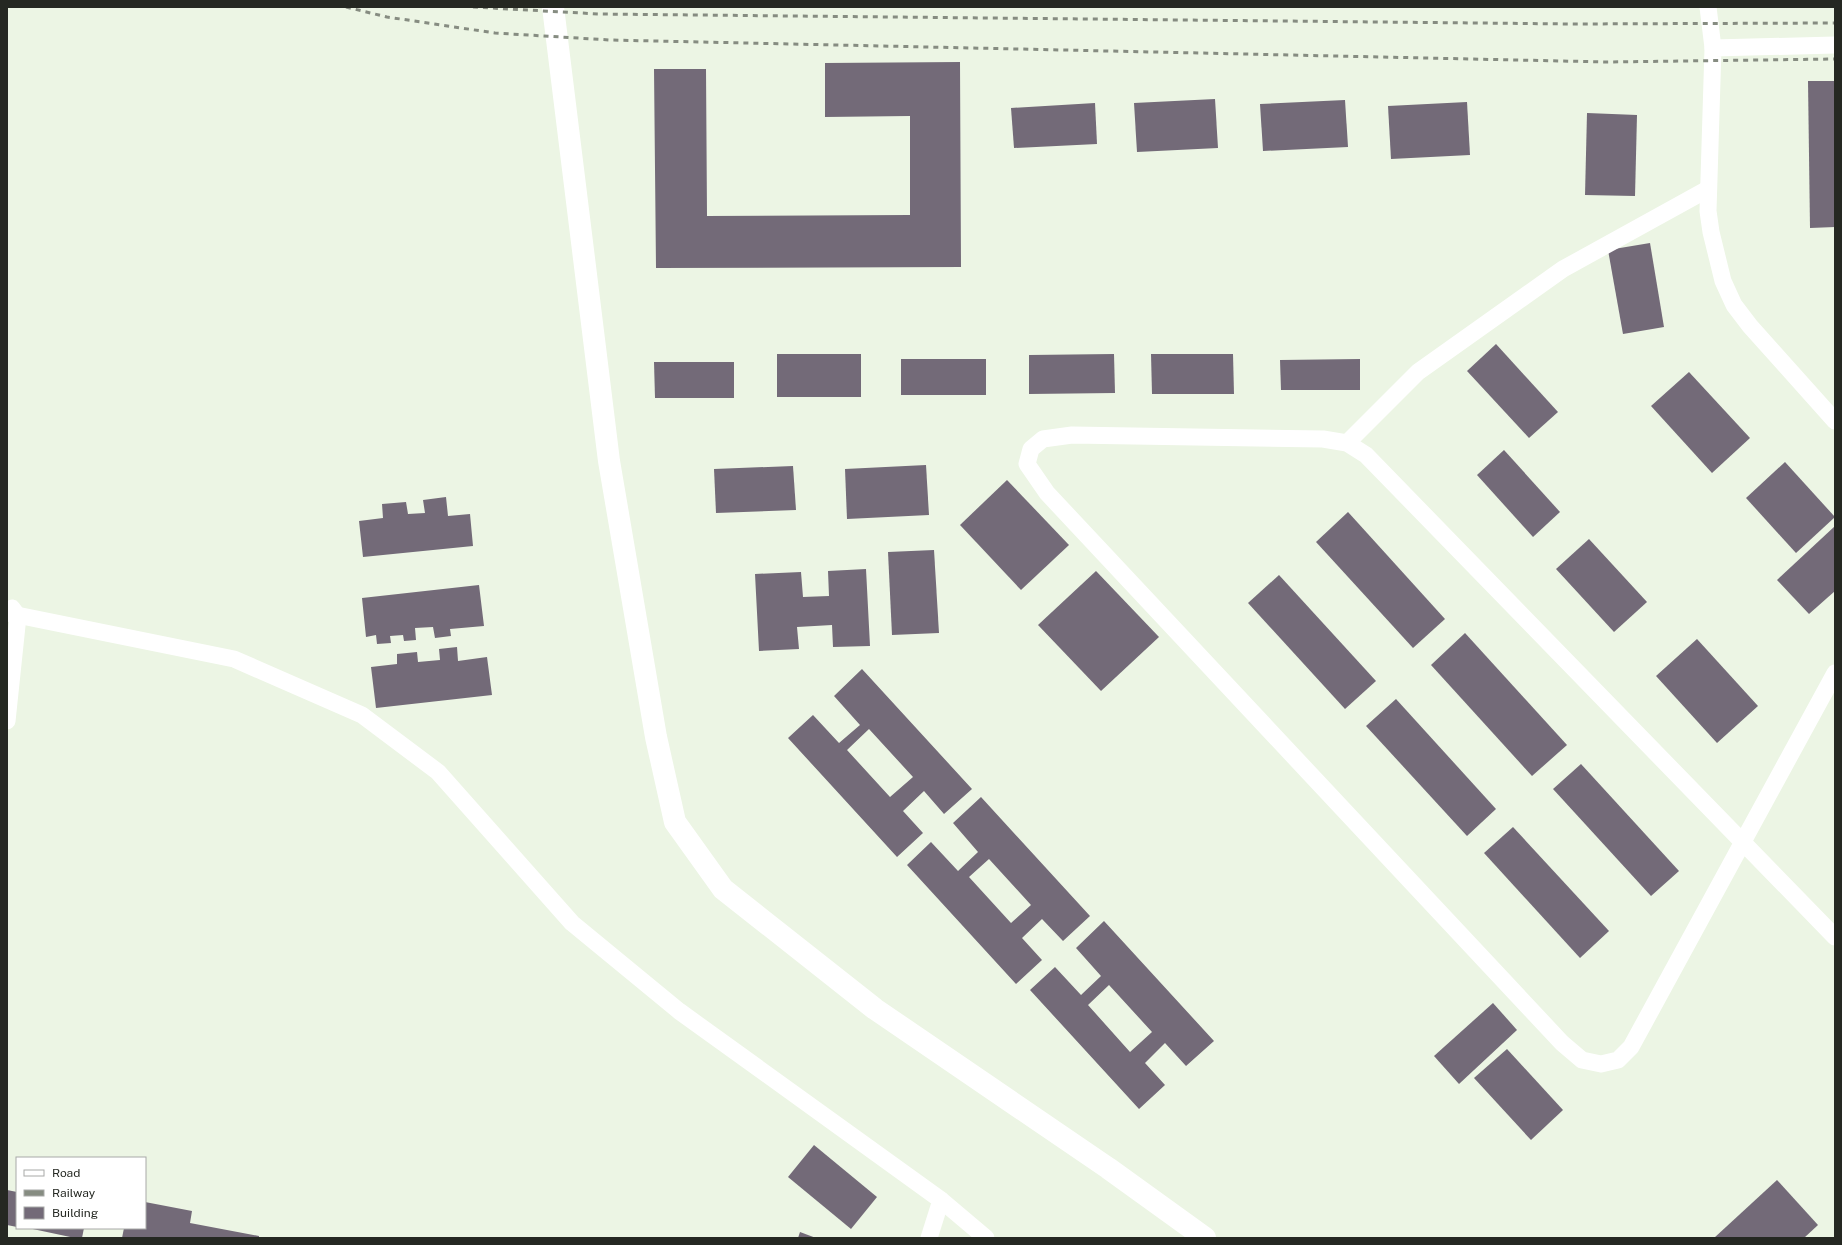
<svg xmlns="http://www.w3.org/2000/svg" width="1842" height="1245" font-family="'Public Sans',sans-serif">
<rect width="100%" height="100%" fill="#ecf5e4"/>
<g fill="#736a78" fill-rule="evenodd">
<polygon points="960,62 961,267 656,268 654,69 706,69 707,216 910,215 910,116 825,117 825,63"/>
<polygon points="1808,81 1835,81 1835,227 1810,228"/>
<polygon points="1215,99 1218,148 1137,152 1134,103"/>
<polygon points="1345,100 1348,147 1263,151 1260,104"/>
<polygon points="1467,102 1470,155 1391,159 1388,106"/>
<polygon points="1095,103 1097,144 1014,148 1011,108"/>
<polygon points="1587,113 1637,115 1635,196 1585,195"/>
<polygon points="1650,243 1664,327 1623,334 1608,250"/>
<polygon points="1496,344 1558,412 1529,438 1467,371"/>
<rect x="777" y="354" width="84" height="43"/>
<polygon points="1114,354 1115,393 1029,394 1029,355"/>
<polygon points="1151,354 1233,354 1234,394 1152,394"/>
<rect x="901" y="359" width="85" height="36"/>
<polygon points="1360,359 1360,390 1281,390 1280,360"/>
<polygon points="654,362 734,362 734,398 655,398"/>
<polygon points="1689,372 1750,438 1712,473 1651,406"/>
<polygon points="1504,450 1560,512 1533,537 1477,475"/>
<polygon points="1785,462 1835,517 1796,553 1746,498"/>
<polygon points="926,465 929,515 847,519 845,469"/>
<polygon points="793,466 796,510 716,513 714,469"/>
<polygon points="1007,480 1069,545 1021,590 960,525"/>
<polygon points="446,497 448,516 470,514 473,546 363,557 359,521 383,518 382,504 406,502 408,514 425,513 423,500"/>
<polygon points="1348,512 1445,619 1413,648 1316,542"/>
<polygon points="1835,526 1835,591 1809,614 1777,580"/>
<polygon points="1589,539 1647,602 1614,632 1556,569"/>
<polygon points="934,550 939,633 892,635 888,552"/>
<polygon points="866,569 870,646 833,647 832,625 797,627 799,649 759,651 755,574 801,572 803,597 829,596 828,571"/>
<polygon points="1096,571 1159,637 1101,691 1038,625"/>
<polygon points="1279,575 1376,681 1345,709 1248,603"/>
<polygon points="479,585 484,626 450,629 451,636 435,638 433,627 415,628 416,640 404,641 403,635 390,636 391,643 377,644 376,635 366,637 362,598"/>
<polygon points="1465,633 1567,745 1532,776 1431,665"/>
<polygon points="1697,639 1758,706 1717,743 1656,676"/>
<polygon points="457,647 458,661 487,657 492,695 376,708 371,667 397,664 397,654 417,652 418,662 440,660 439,649"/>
<path d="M862,669L972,789L944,814L924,791L903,811L923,833L897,857L788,738L813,715L839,743L860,725L834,696ZM869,729L913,777L890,797L847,750Z"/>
<polygon points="1396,699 1496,809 1467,836 1366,726"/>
<polygon points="1581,764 1679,871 1651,896 1553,789"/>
<path d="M981,797L1090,916L1063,941L1042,919L1022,938L1042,960L1016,984L907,865L931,842L958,871L978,852L953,823ZM989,859L1031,905L1011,923L969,877Z"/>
<polygon points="1513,827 1609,931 1580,958 1484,853"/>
<path d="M1104,921L1214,1041L1186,1066L1165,1043L1145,1063L1165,1085L1139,1109L1030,990L1055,967L1081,995L1101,976L1076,948ZM1109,985L1152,1032L1130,1052L1088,1005Z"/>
<polygon points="1493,1003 1517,1030 1459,1084 1434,1056"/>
<polygon points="1507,1049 1563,1110 1531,1140 1474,1078"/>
<polygon points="814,1145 877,1197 851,1229 788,1177"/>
<polygon points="1777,1180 1818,1225 1804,1238 1714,1238"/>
<polygon points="7,1190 17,1192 17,1227 7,1225"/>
<polygon points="145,1202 192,1211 190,1223 259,1236 259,1238 122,1238 124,1228 145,1228"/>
<polygon points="28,1228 84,1228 82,1238 75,1238"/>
<polygon points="800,1232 816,1238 798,1238"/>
</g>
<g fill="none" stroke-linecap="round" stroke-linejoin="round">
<g stroke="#fff" stroke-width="17">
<polyline points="1708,7 1713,48"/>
<polyline points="1835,45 1713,48 1708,211 1711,232 1723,281 1734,305 1750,326 1835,421"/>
<polyline points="1347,443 1418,372 1563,269 1708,189"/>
<polyline points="7,613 234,659 362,715 438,772 572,923 679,1011 941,1200 986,1238"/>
<polyline points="1835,673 1631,1047 1618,1060 1601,1064 1582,1060 1562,1043 1047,493 1027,464 1031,449 1043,439 1072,435 1323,439 1347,443 1366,455 1835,937"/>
<polyline points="7,721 18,616 12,608"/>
<polyline points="929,1238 941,1200"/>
</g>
<polyline stroke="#fff" stroke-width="22" points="553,7 609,461 656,737 675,822 723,889 875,1009 1108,1168 1205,1238"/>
<g stroke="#868c81" stroke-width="3" stroke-dasharray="5 5" stroke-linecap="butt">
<polyline points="346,7 387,17 495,33 610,40 1607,62 1835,59"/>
<polyline points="473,7 599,14 1574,24 1835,23"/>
</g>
</g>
<rect width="1842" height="1245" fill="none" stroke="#252822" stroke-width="16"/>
<rect x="16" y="1157" width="130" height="72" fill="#ffffff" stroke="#a8a9a7"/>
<rect x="24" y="1170" width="20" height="6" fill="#ffffff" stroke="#a8a9a7"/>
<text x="52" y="1177" font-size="12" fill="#252822">Road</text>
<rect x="24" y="1190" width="20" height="6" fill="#868c81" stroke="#a8a9a7"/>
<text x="52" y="1197" font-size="12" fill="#252822">Railway</text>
<rect x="24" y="1207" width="20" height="12" fill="#736a78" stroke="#a8a9a7"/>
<text x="52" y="1217" font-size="12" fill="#252822">Building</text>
</svg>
